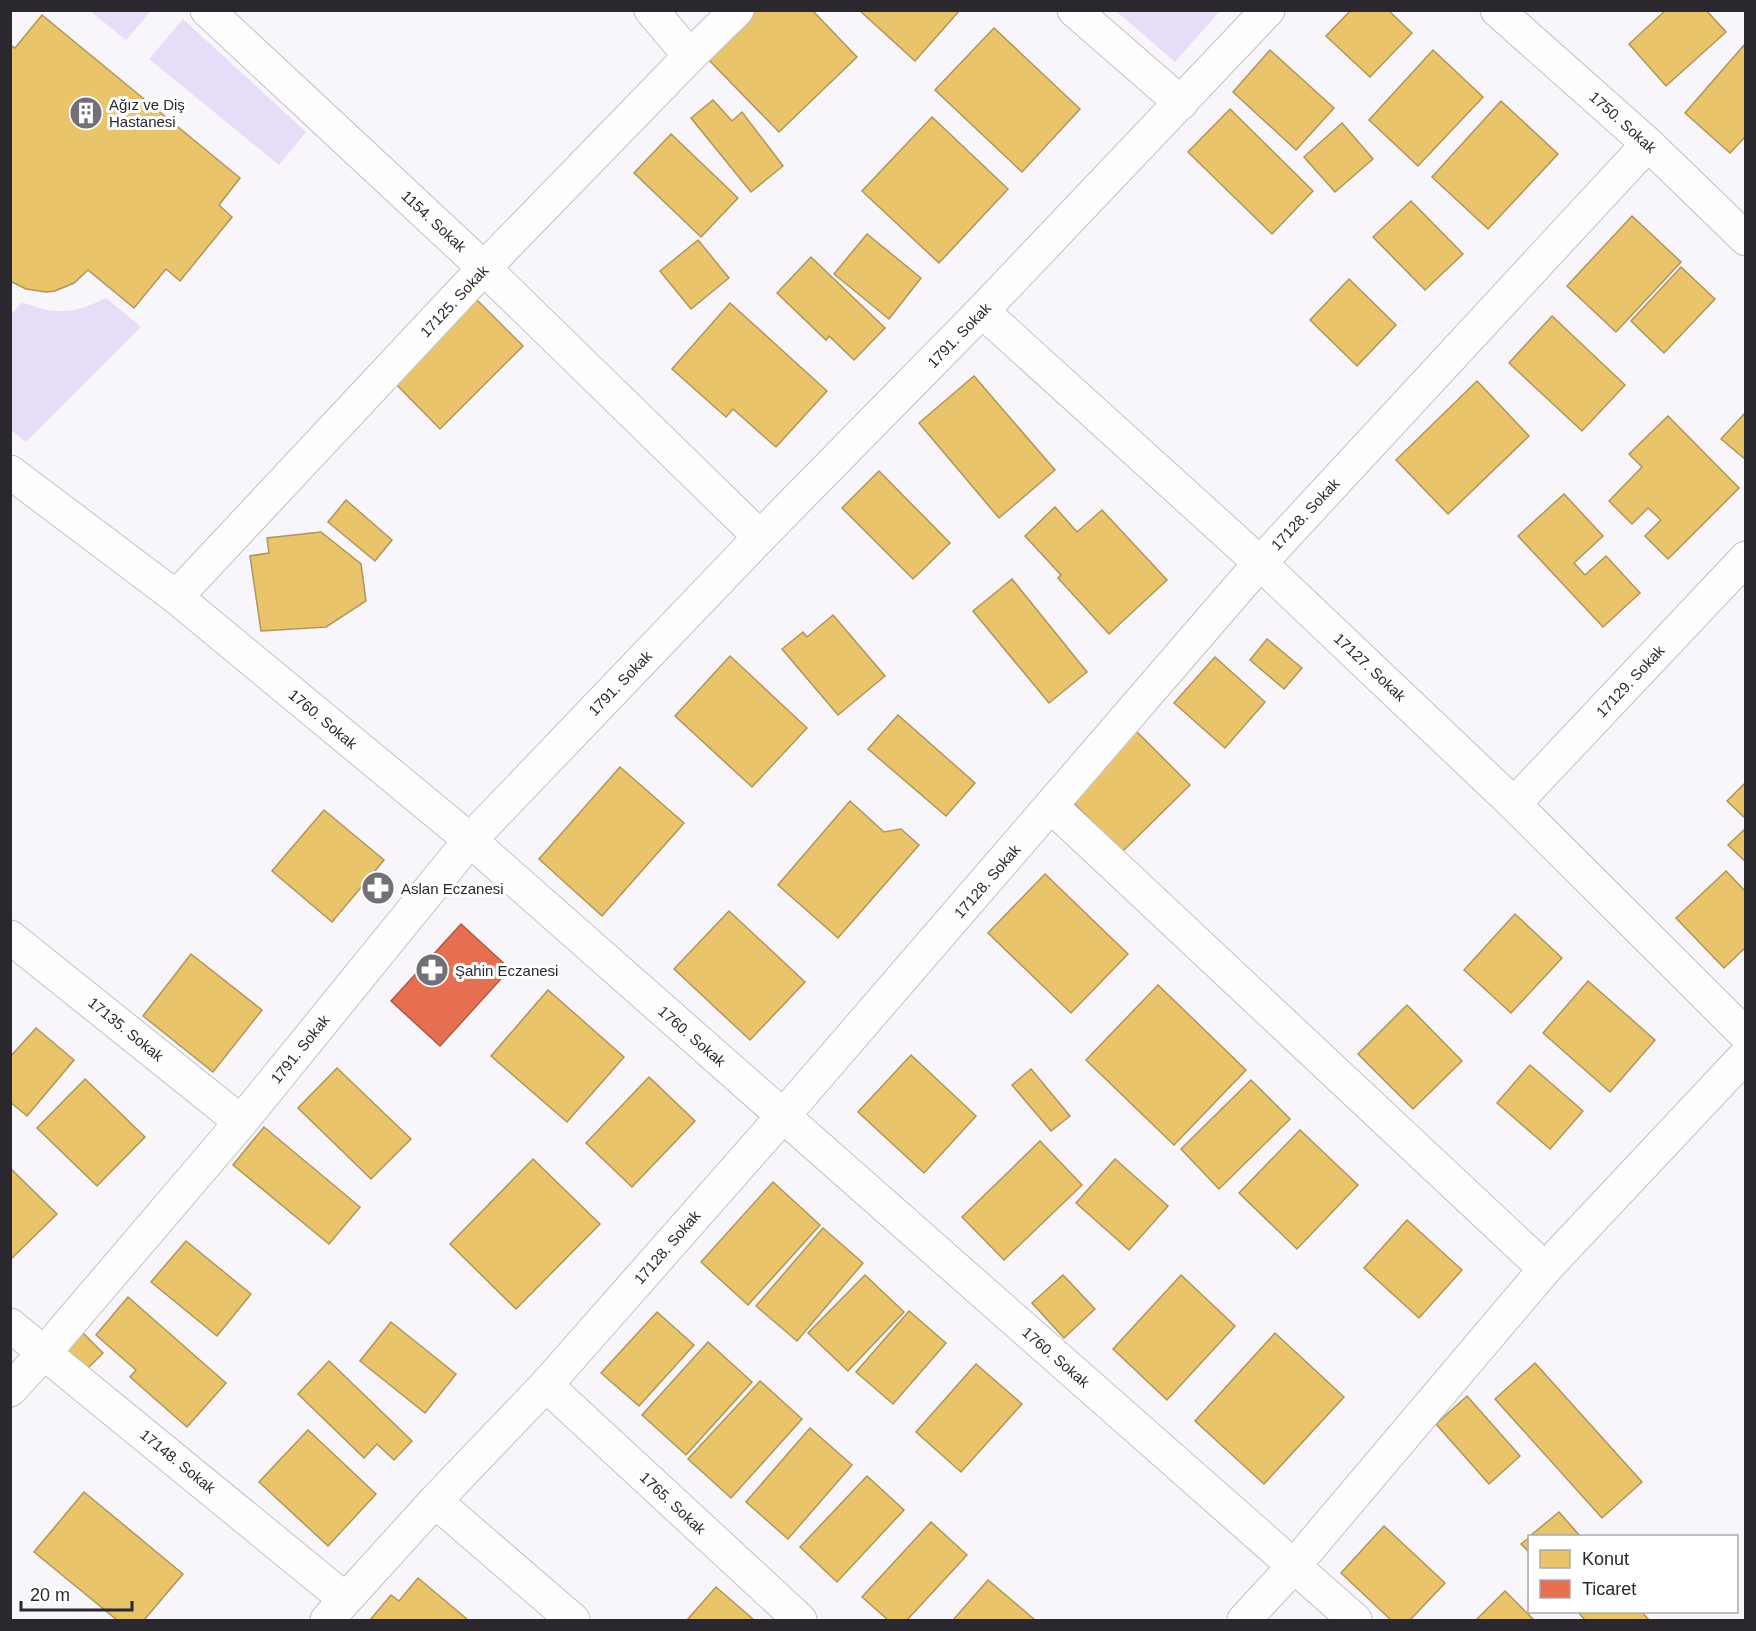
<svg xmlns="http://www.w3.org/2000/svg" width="1756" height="1631" font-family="Arial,sans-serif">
<rect width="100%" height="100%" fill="#f8f6fb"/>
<g fill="#e7ddf8">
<polygon points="90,11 151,11 126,40"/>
<polygon points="1116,11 1220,11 1175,62"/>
<polygon points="183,19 306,132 279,165 149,59"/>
<path d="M106,298L141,327L26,442L11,430V315L22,302C43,311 66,315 88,306C94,304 100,300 106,298Z"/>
</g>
<g fill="#e9c46a" stroke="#b09558" stroke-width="1.5">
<polygon points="755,10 812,10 857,57 779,132 707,58"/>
<polygon points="859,10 960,10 915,61"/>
<polygon points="1351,10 1388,10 1412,33 1370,77 1326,36"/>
<polygon points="1666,10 1706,10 1726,32 1666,86 1629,44"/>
<polygon points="42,15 240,178 219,205 232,217 180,281 166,269 134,308 88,270 74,283 55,291 46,292 26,289 10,281 10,45 15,48"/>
<polygon points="994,28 1080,109 1022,172 935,90"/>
<polygon points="1745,44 1746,136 1730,153 1685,113"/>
<polygon points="1270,50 1334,108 1296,150 1233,92"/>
<polygon points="1433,50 1483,97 1418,166 1369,120"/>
<polygon points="713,100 732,121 742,112 783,166 751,192 691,118"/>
<polygon points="1501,101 1558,154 1488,229 1432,177"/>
<polygon points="1230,109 1313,191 1272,234 1188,152"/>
<polygon points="932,117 1008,189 939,263 862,191"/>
<polygon points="1342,123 1373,159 1335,192 1304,157"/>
<polygon points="671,134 738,198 701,237 634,173"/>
<polygon points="1411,201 1463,254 1425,290 1373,237"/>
<polygon points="1632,216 1681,262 1616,332 1567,286"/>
<polygon points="867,234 921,278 889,319 834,274"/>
<polygon points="698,240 729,278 691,309 660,271"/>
<polygon points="811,257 885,328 854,360 829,336 826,340 777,293"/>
<polygon points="1681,267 1715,299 1664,353 1631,321"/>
<polygon points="1349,279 1396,325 1357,366 1310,320"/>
<polygon points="476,299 523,346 440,429 394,382"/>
<polygon points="730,303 827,391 776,447 733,409 726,417 672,369"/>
<polygon points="1552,316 1625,385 1582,431 1509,363"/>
<polygon points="974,376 1055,470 999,518 919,423"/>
<polygon points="1477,381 1529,436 1448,514 1396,460"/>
<polygon points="1746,412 1746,460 1721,439"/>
<polygon points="1668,416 1739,488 1668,559 1645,536 1661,520 1648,508 1632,524 1609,501 1642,467 1629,454"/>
<polygon points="879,471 950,543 913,579 842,508"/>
<polygon points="1564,494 1603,536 1574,563 1585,575 1606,556 1640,593 1603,627 1518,536"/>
<polygon points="346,500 392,540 375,561 328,522"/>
<polygon points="1055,507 1077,532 1102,510 1167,580 1109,634 1058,578 1061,575 1025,536"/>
<polygon points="321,532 361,564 366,601 326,627 261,631 250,556 269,553 267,538"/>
<polygon points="1012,579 1087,672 1049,703 973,611"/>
<polygon points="833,615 885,676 838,715 782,649 803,632 807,637"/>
<polygon points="1267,639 1302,668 1284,689 1250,660"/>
<polygon points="730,656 807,728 752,787 675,716"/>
<polygon points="1215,657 1265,702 1225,748 1174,703"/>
<polygon points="898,715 975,783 946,816 868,749"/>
<polygon points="1135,730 1190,785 1122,852 1068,797"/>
<polygon points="620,767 684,823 602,916 539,859"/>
<polygon points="1746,782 1746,819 1727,801"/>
<polygon points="850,801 884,832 901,829 919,845 838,938 778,885"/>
<polygon points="324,810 384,860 332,922 272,871"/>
<polygon points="1746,828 1746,862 1728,845"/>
<polygon points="1726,871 1746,892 1746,947 1724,968 1676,918"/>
<polygon points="1045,874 1128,954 1071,1013 988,933"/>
<polygon points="729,911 805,982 750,1040 674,969"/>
<polygon points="1515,914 1562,958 1511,1013 1464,970"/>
<polygon points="191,954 262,1010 213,1072 143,1016"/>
<polygon points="1588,981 1655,1040 1610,1092 1543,1033"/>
<polygon points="1158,985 1246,1070 1174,1145 1086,1060"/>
<polygon points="548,990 624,1057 567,1122 491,1056"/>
<polygon points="1407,1005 1462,1061 1413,1109 1358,1054"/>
<polygon points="36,1028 74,1060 27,1116 10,1102 10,1057"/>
<polygon points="911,1055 976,1116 924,1173 858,1112"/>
<polygon points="1530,1065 1583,1111 1550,1149 1497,1103"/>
<polygon points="337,1068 411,1139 371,1179 298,1108"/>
<polygon points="1031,1069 1070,1116 1051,1131 1012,1085"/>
<polygon points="649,1077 695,1121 632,1187 586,1143"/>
<polygon points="85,1079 145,1137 97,1186 37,1128"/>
<polygon points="1251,1080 1290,1119 1219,1189 1181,1149"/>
<polygon points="264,1127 360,1207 329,1244 233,1165"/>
<polygon points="1300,1130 1358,1185 1297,1249 1239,1193"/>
<polygon points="1040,1141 1082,1185 1004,1260 962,1217"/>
<polygon points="533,1159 600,1224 516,1309 450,1244"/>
<polygon points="1115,1159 1168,1206 1129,1250 1076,1203"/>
<polygon points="10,1168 57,1214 10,1260"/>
<polygon points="773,1182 820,1225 748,1305 701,1262"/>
<polygon points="1407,1220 1462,1270 1419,1318 1364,1268"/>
<polygon points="823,1228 863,1263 797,1341 756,1306"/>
<polygon points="186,1241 251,1294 217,1336 151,1282"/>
<polygon points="865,1275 904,1312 848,1371 808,1333"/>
<polygon points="1063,1275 1095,1309 1064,1338 1032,1303"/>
<polygon points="1181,1275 1235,1326 1167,1400 1113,1349"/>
<polygon points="128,1297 226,1383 187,1427 130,1377 136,1370 96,1335"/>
<polygon points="909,1311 946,1343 893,1404 856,1372"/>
<polygon points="657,1312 694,1345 639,1406 601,1373"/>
<polygon points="391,1322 456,1374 425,1413 360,1361"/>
<polygon points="82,1332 103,1353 85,1371 64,1350"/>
<polygon points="1275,1333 1344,1397 1264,1484 1195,1421"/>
<polygon points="708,1342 752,1382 686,1455 642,1415"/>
<polygon points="329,1361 412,1441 394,1460 377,1444 364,1458 298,1394"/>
<polygon points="1535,1363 1642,1482 1602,1518 1495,1399"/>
<polygon points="976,1364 1022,1404 961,1472 916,1432"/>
<polygon points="760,1381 802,1419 731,1498 688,1459"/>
<polygon points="1467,1396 1520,1456 1489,1484 1436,1424"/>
<polygon points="810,1428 852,1465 788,1539 746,1502"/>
<polygon points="308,1430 376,1494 328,1546 259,1482"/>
<polygon points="867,1476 904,1510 837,1582 800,1547"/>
<polygon points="84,1492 183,1574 144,1620 117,1620 34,1552"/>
<polygon points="1559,1512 1580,1536 1530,1536"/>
<polygon points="931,1522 967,1555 907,1620 888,1620 862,1597"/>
<polygon points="1384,1526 1445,1583 1410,1620 1391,1620 1341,1573"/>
<polygon points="1530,1537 1530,1553 1521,1544"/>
<polygon points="418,1578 468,1620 370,1620 391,1595 399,1601"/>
<polygon points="988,1580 1035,1620 953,1620"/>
<polygon points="716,1587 754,1620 687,1620"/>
<polygon points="1505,1591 1534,1620 1476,1620"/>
<polygon points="1578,1612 1642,1612 1649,1620 1585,1620"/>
</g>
<polygon fill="#e76f51" stroke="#ae5946" stroke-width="1.5" points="461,924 510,969 440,1046 391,1001"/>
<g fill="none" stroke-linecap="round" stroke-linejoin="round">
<defs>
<g id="street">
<polyline points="207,10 484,268 760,537"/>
<polyline points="651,10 690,56"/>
<polyline points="1074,10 1181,103"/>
<polyline points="1497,10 1648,144 1746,239"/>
<polyline points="982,311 1260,563 1514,804 1746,1035"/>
<polyline points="10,472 176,597 470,840 1355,1620"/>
<polyline points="176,597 484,268 690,56 737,10"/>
<polyline points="1514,804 1746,558"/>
<polyline points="1051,806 1545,1269"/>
<polyline points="10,937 241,1122"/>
<polyline points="10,1325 345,1599"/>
<polyline points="546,1385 800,1620"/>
<polyline points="10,1390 45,1352 241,1122 470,840 760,537 982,311 1268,10"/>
<polyline points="435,1501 573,1620"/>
<polyline points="327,1620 435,1501 546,1385 783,1116 1260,563 1648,144"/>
<polyline points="1244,1620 1293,1567 1545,1269 1746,1055"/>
</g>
</defs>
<use href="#street" stroke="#c2c0c5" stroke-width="35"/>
<use href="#street" stroke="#fefefe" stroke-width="33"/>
</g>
<defs>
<symbol id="building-disc" viewBox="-11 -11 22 22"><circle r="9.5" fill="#726f76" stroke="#fff"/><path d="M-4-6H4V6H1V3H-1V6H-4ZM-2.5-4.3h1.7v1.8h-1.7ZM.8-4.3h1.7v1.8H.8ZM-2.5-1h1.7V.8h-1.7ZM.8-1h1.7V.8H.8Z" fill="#fff"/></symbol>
<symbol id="pharmacy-disc" viewBox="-11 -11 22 22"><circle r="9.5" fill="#726f76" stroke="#fff"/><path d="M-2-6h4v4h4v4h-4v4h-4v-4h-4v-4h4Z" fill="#fff"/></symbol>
</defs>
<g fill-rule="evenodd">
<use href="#building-disc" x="67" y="94" width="38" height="38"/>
<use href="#pharmacy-disc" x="359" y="869" width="38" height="38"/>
<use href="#pharmacy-disc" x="413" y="951" width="38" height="38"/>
</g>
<g text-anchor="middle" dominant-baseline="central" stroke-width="6" stroke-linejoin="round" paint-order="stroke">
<g font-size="15" fill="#2a272e" stroke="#fff" text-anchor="start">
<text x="109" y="104">Ağız ve Diş<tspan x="109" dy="17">Hastanesi</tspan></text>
<text x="401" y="888">Aslan Eczanesi</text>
<text x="455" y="970">Şahin Eczanesi</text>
</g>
<g font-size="15" fill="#2a272e" stroke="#fff">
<text transform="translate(1623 122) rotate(42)">1750. Sokak</text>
<text transform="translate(434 221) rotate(43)">1154. Sokak</text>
<text transform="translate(454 301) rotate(-47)">17125. Sokak</text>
<text transform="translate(959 335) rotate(-46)">1791. Sokak</text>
<text transform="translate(1305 514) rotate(-47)">17128. Sokak</text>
<text transform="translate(1370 667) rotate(43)">17127. Sokak</text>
<text transform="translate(1630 681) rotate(-47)">17129. Sokak</text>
<text transform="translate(620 683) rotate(-46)">1791. Sokak</text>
<text transform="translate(323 719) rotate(40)">1760. Sokak</text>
<text transform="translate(987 881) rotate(-49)">17128. Sokak</text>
<text transform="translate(126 1029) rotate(39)">17135. Sokak</text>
<text transform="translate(692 1036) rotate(41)">1760. Sokak</text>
<text transform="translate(300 1049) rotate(-51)">1791. Sokak</text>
<text transform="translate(667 1247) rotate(-49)">17128. Sokak</text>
<text transform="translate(1056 1357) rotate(41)">1760. Sokak</text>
<text transform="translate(178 1461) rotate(39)">17148. Sokak</text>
<text transform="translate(673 1503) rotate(43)">1765. Sokak</text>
</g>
</g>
<rect width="1756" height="1631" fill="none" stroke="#2a272e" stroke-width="24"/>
<rect x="1528" y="1535" width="210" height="78" fill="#ffffff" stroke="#aaa9ab" stroke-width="1.5"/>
<rect x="1540" y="1550" width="30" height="18" fill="#e9c46a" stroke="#aaa9ab" stroke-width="1.5"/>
<text x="1582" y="1565" font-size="18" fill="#2a272e">Konut</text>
<rect x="1540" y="1580" width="30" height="18" fill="#e76f51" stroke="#aaa9ab" stroke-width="1.5"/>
<text x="1582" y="1595" font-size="18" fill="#2a272e">Ticaret</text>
<path d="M21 1601v9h111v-9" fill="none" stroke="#2a272e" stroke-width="3"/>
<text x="30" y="1601" font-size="18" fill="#2a272e" stroke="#ffffff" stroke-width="4.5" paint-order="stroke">20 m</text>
</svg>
